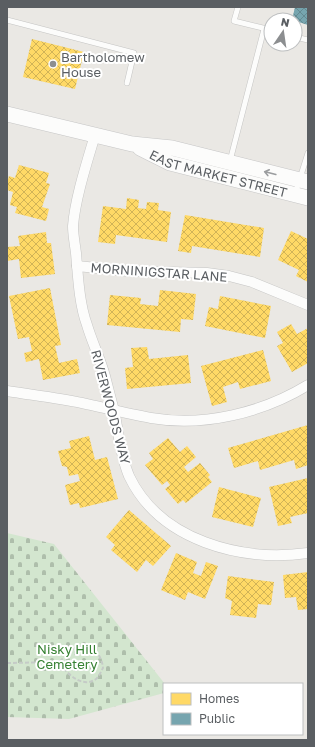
<svg xmlns="http://www.w3.org/2000/svg" width="315" height="747" font-family="'Golos Text',sans-serif">
<defs>
<pattern id="cemetery-stones" width="16" height="16" patternUnits="userSpaceOnUse"><rect width="16" height="16" fill="#d3e6cf"/><path d="M2 7V4a2 2 0 0 1 4 0v3zM10 15v-3a2 2 0 0 1 4 0v3z" fill="#aebeab"/></pattern>
<pattern id="homes-cross-hatch" width="8" height="8" patternUnits="userSpaceOnUse"><rect width="8" height="8" fill="#ffd966"/><path d="M0 0l8 8M0 8l8-8" fill="none" stroke="#d1b357"/></pattern>
<pattern id="public-cross-hatch" width="8" height="8" patternUnits="userSpaceOnUse"><rect width="8" height="8" fill="#76a5af"/><path d="M0 0l8 8M0 8l8-8" fill="none" stroke="#648a92"/></pattern>
</defs>
<rect width="100%" height="100%" fill="#eae8e4"/>
<polygon fill="url(#cemetery-stones)" points="7,533 54,544 165,684 164,693 69,719 7,717"/>
<g fill="url(#homes-cross-hatch)">
<polygon points="32,39 84,52 75,89 23,77"/>
<polygon points="19,165 49,173 46,183 50,184 42,207 49,209 46,221 15,213 17,207 10,205 13,192 7,190 7,183 9,176 15,178"/>
<polygon points="127,198 139,200 138,208 146,209 147,202 159,203 158,210 171,212 167,242 116,235 115,244 98,242 103,206 126,209"/>
<polygon points="185,215 264,228 260,257 192,246 191,253 178,251"/>
<polygon points="291,231 308,239 308,282 296,276 299,270 278,260"/>
<polygon points="46,232 47,243 51,243 55,274 21,278 19,259 7,261 7,247 20,246 18,236"/>
<polygon points="50,288 61,345 55,346 59,363 77,359 80,373 43,380 39,359 26,362 24,353 32,351 29,337 18,339 9,296"/>
<polygon points="160,290 196,294 193,320 181,319 180,332 107,325 110,295 141,298 140,304 158,306"/>
<polygon points="220,296 271,306 265,338 205,326 209,307 218,309"/>
<polygon points="291,324 297,334 308,328 308,363 292,372 277,346 283,343 277,332"/>
<polygon points="147,347 149,359 188,355 191,383 127,389 125,368 133,367 131,348"/>
<polygon points="263,350 271,381 240,389 238,382 223,387 227,402 212,406 201,366"/>
<polygon points="308,425 308,465 296,469 294,460 260,470 258,461 234,468 228,448"/>
<polygon points="89,436 95,460 107,457 118,499 80,508 79,503 70,505 65,485 80,481 78,474 69,476 67,467 62,466 58,451 71,448 69,441"/>
<polygon points="168,438 180,452 187,446 196,457 184,467 188,472 200,463 210,475 208,477 212,482 186,503 183,500 178,504 165,489 170,485 167,481 162,485 145,465 153,459 149,453"/>
<polygon points="308,478 308,513 290,517 292,523 278,526 269,487"/>
<polygon points="219,487 261,498 253,527 212,517"/>
<polygon points="129,510 171,546 153,566 146,560 137,572 111,550 115,545 106,537"/>
<polygon points="176,553 197,562 193,573 201,576 206,562 218,566 205,599 188,592 185,600 161,590"/>
<polygon points="308,572 308,609 298,610 296,597 285,598 283,575"/>
<polygon points="228,576 274,582 271,605 258,604 256,618 230,615 232,601 225,598"/>
</g>
<polygon fill="url(#public-cross-hatch)" points="295,7 308,7 308,25 292,20"/>
<g fill="none" stroke-linecap="round" stroke-linejoin="round">
<defs>
<g id="lane">
<polyline points="238,7 234,21 271,30"/>
<polyline points="7,20 134,53 127,83"/>
<polyline points="295,37 308,40"/>
<polyline points="230,161 264,29"/>
<polyline points="295,194 308,153"/>
</g>
<g id="street">
<path d="M95,135C87,162 75,199 73,226C73,235 75,245 76,253C78,276 79,303 87,325C92,342 100,358 105,376C108,388 111,399 114,411C119,433 120,455 129,476C160,541 241,562 308,553"/>
<polyline points="77,266 127,271 207,273 229,276 252,282 308,305"/>
<path d="M7,391C32,395 58,398 82,403C105,408 128,414 151,418C204,427 262,413 308,385"/>
</g>
<g id="secondary">
<polyline points="7,114 132,144 172,148 308,182"/>
<path id="s1" d="M140,148L170,163L308,198"/>
</g>
</defs>
<use href="#lane" stroke="#c5c5c4" stroke-width="6"/>
<use href="#street" stroke="#c5c5c4" stroke-width="11"/>
<use href="#secondary" stroke="#c6c6c6" stroke-width="16"/>
<path stroke="#c5cbc7" stroke-width="2" stroke-dasharray="4 2" stroke-linecap="butt" d="M7,663L59,662C66,673 82,689 96,679C99,677 101,671 103,668C102,655 90,639 75,648C69,651 64,658 59,662"/>
<use href="#lane" stroke="#fcfcfb" stroke-width="5"/>
<use href="#street" stroke="#fcfcfb" stroke-width="10"/>
<use href="#secondary" stroke="#fcfcfb" stroke-width="15"/>
</g>
<defs><path id="oneway-shaft" d="M-6 0H5M1.5-3L5.5 0L1.5 3" fill="none" stroke-width="1.6" stroke-linecap="round" stroke-linejoin="round"/></defs>
<use stroke="#9b9d9f" href="#oneway-shaft" transform="translate(270 173) rotate(-166)"/>
<circle fill="#8c8e90" stroke="#fff" stroke-width="1.5" cx="53" cy="64" r="4"/>
<g text-anchor="middle" dominant-baseline="central" stroke-width="4" stroke-linejoin="round" paint-order="stroke">
<g font-size="13" fill="#5a5e62" stroke="#fff" text-anchor="start">
<text x="61" y="57">Bartholomew<tspan x="61" dy="15">House</tspan></text>
</g>
<g font-size="13" fill="#5a5e62" stroke="#fff">
<text stroke="none"><textPath href="#s1" startOffset="83">EAST MARKET STREET</textPath></text>
<text transform="translate(159 272) rotate(4)">MORNINIGSTAR LANE</text>
<text transform="translate(111 407) rotate(75)">RIVERWOODS WAY</text>
</g>
<g font-size="13" fill="#368132" stroke="#fff">
<text x="67" y="649">Nisky Hill<tspan x="67" dy="15">Cemetery</tspan></text>
</g>
</g>
<rect width="315" height="747" fill="none" stroke="#5a5e62" stroke-width="16"/>
<rect x="163" y="683" width="140" height="52" fill="#ffffff" stroke="#bdbfc0"/>
<rect x="171" y="693" width="20" height="12" fill="#ffd966" stroke="#bdbfc0"/>
<text x="199" y="703" font-size="12" fill="#5a5e62">Homes</text>
<rect x="171" y="713" width="20" height="12" fill="#76a5af" stroke="#bdbfc0"/>
<text x="199" y="723" font-size="12" fill="#5a5e62">Public</text>
<g transform="translate(283 32) rotate(13)"><circle r="19" fill="#ffffff" stroke="#bdbfc0"/>
<path d="M0-3L7 15L0 10L-7 15Z" fill="#8c8e90"/>
<text y="-6" font-size="11" font-weight="bold" text-anchor="middle" fill="#5a5e62">N</text>
</g>
</svg>
